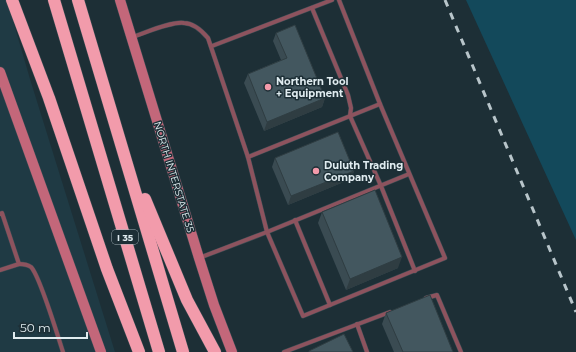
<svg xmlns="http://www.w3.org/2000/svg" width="576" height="352" font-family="Montserrat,sans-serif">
<rect width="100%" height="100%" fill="#1d2f36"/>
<polygon fill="#1f3a44" points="0,0 7,0 30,79 115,352 0,352"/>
<polygon fill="#13495b" points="466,0 576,0 576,240"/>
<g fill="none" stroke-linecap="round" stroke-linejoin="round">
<defs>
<g id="service">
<polyline points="312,8 348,95 351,108 350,116 381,186 415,271"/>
<path d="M132,37C145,33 172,21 184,23C194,23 202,31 208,38L248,157L267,232L303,316L445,258L380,104L339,0"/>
<polyline points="212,46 332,0"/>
<polyline points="248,157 380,104"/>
<polyline points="0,214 2,213 19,264 0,270"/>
<polyline points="295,220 330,305"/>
<polyline points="199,258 267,232 409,174"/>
<path d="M19,264C23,264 27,264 31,267C40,276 58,337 63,352"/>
<polyline points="426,298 437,295 461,352"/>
<polyline points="357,324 367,352"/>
<polyline points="284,352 390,312"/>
</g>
<g id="secondary">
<polyline points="120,0 199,258 214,305 232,352"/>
<polyline points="0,72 101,352"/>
</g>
<g id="motorway">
<polyline points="12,0 49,98 107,269 139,352"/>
<polyline points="54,0 159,352"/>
<polyline points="78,0 183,352"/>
<polyline points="145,199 187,300 215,352"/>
</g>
</defs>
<use href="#service" stroke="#3c4d54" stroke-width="5"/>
<use href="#secondary" stroke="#3c4d54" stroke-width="11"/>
<use href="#motorway" stroke="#3c4d54" stroke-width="13"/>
<use href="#service" stroke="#8d535e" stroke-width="4"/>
<use href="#secondary" stroke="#c3677a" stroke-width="10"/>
<use href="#motorway" stroke="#f29bab" stroke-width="12"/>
<polyline stroke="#b8c5ca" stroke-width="3" stroke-dasharray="7 7" stroke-linecap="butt" points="445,0 576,312"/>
</g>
<g fill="#3a4b52">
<polygon points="276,33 325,98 322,107 264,131 244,83 248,74 281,60 273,41"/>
<polygon points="275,158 354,171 351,179 288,205 272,167"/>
<polygon points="322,212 398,268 346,290 318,223"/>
<polygon points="386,313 453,352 394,352 382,324"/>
</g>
<g fill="#2f3d42">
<polygon points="325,98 322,107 264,131 267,122"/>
<polygon points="354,171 351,179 288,205 291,196"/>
<polygon points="402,257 398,268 346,290 350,279"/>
</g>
<g fill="#43575f" stroke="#2f3d42">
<polygon points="295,25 325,98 267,122 248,74 287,58 276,33"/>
<polygon points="338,132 354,171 291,196 275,158"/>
<polygon points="375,190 402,257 350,279 322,212"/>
<polygon points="430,295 453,352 403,352 386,313"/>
<polygon points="344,334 353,352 309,352 309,351"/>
</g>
<g fill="#f39aaa" stroke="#1d2f36" stroke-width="1.5">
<circle cx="268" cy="87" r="4"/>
<circle cx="316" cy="171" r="4"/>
</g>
<g text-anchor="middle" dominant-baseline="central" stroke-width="3" stroke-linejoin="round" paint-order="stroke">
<rect fill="#1d2f36" stroke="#a6b3b8" stroke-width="1" x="112" y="230" width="26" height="14" rx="3"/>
<g font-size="9" font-weight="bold" fill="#e0ecf0">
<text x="125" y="237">I 35</text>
</g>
<g font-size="10" font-weight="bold" fill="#e0ecf0" stroke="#1d2f36" text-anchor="start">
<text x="276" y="81">Northern Tool<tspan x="276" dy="12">+ Equipment</tspan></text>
<text x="324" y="165">Duluth Trading<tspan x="324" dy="12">Company</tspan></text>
</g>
<g font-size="10" fill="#e0ecf0" stroke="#1d2f36">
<text transform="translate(174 177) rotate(73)">NORTH INTERSTATE 35</text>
</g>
</g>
<path d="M14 332v6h73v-6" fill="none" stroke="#e0ecf0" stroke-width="2"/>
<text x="20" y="332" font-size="12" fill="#e0ecf0" stroke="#1d2f36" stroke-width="3" paint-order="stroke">50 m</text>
</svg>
